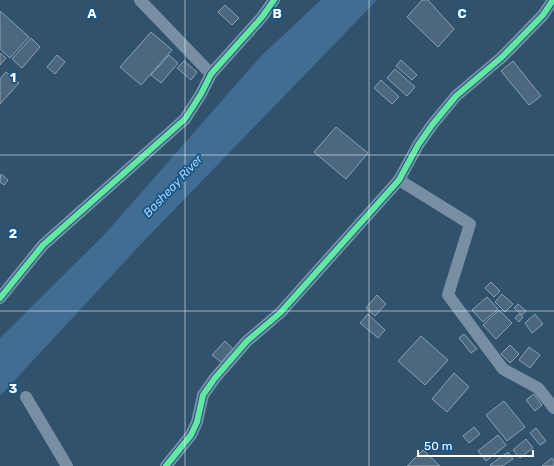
<svg xmlns="http://www.w3.org/2000/svg" width="554" height="466" font-family="Rubik,sans-serif">
<rect width="100%" height="100%" fill="#30526d"/>
<polygon fill="#406d91" points="321,0 377,0 142,243 0,396 0,338 104,235 262,55"/>
<g fill="#4d687e" stroke="#8aa0b1">
<polygon points="422,0 428,0 454,29 438,47 407,17"/>
<polygon points="225,5 239,18 232,25 218,12"/>
<polygon points="0,11 29,37 10,58 0,49"/>
<polygon points="151,32 172,50 141,85 120,67"/>
<polygon points="31,38 40,47 22,68 12,59"/>
<polygon points="0,53 6,58 0,65"/>
<polygon points="57,55 65,62 55,74 47,67"/>
<polygon points="169,55 178,63 161,83 151,75"/>
<polygon points="401,60 417,75 412,80 396,66"/>
<polygon points="184,61 197,72 191,80 177,68"/>
<polygon points="513,61 541,96 529,105 501,71"/>
<polygon points="395,69 415,87 407,96 387,78"/>
<polygon points="6,72 19,83 0,104 0,79"/>
<polygon points="381,80 399,97 392,104 374,88"/>
<polygon points="336,127 368,153 346,179 314,152"/>
<polygon points="1,174 8,180 4,185 0,182"/>
<polygon points="491,282 500,291 494,297 485,288"/>
<polygon points="502,294 513,304 505,312 495,302"/>
<polygon points="377,295 386,304 375,316 366,308"/>
<polygon points="487,297 498,309 483,322 472,310"/>
<polygon points="518,304 526,311 522,315 514,308"/>
<polygon points="499,310 512,323 496,339 483,325"/>
<polygon points="368,314 385,330 378,338 360,323"/>
<polygon points="519,314 523,317 519,322 515,318"/>
<polygon points="535,314 543,324 532,333 525,323"/>
<polygon points="464,334 477,349 471,353 459,338"/>
<polygon points="421,336 448,360 425,385 398,361"/>
<polygon points="225,341 233,349 221,362 212,355"/>
<polygon points="510,345 519,354 510,363 501,354"/>
<polygon points="529,347 540,355 530,368 519,360"/>
<polygon points="454,373 469,387 447,412 432,399"/>
<polygon points="534,394 542,405 535,411 526,400"/>
<polygon points="504,401 525,427 507,441 486,415"/>
<polygon points="474,427 480,434 469,443 463,436"/>
<polygon points="536,428 546,441 540,445 530,433"/>
<polygon points="498,435 506,445 486,461 478,451"/>
<polygon points="526,439 533,448 520,458 513,450"/>
<polygon points="423,450 440,466 407,466"/>
<polygon points="508,452 513,459 502,466 491,466 490,465"/>
<polygon points="552,458 554,461 554,466 542,466"/>
</g>
<g fill="none" stroke-linecap="round" stroke-linejoin="round">
<g stroke="#778ea3" stroke-width="12">
<polyline points="140,0 211,74"/>
<polyline points="399,180 470,224 448,295 503,369 538,388 554,408"/>
<polyline points="0,298 43,245 185,119 201,94 211,74 262,17 274,0"/>
<polyline points="26,397 67,466"/>
<polyline points="166,466 191,435 197,422 203,395 215,378 247,341 280,313 399,180 418,145 432,125 456,96 502,57 543,15 553,0"/>
</g>
<defs>
<g id="cycleway">
<polyline points="0,298 43,245 185,119 201,94 211,74 262,17 274,0"/>
<polyline points="166,466 191,435 197,422 203,395 215,378 247,341 280,313 399,180 418,145 432,125 456,96 502,57 543,15 553,0"/>
</g>
</defs>
<use href="#cycleway" stroke="#165587" stroke-width="8"/>
<use href="#cycleway" stroke="#66e7a1" stroke-width="6"/>
</g>
<path fill="none" stroke="#fff" stroke-width="1" stroke-opacity="0.55" d="M185,0V466M369,0V466M0,155H554M0,311H554"/>
<g text-anchor="middle" dominant-baseline="central" stroke-width="3.5" stroke-linejoin="round" paint-order="stroke">
<g font-size="12" font-style="italic" fill="#a8d4f5" stroke="#165587">
<text transform="translate(173 186) rotate(-47)">Basheay River</text>
</g>
</g>
<g font-size="13" text-anchor="middle" font-weight="bold" fill="#fff" stroke="#165587" stroke-width="3.5" stroke-linejoin="round" paint-order="stroke">
<text x="92" y="18">A</text>
<text x="277" y="18">B</text>
<text x="462" y="18">C</text>
<text x="13" y="82">1</text>
<text x="13" y="238">2</text>
<text x="13" y="393">3</text>
</g>
<path d="M418 450v6h115v-6" fill="none" stroke="#ffffff" stroke-width="2"/>
<text x="424" y="450" font-size="12" fill="#ffffff" stroke="#165587" stroke-width="3" paint-order="stroke">50 m</text>
</svg>
